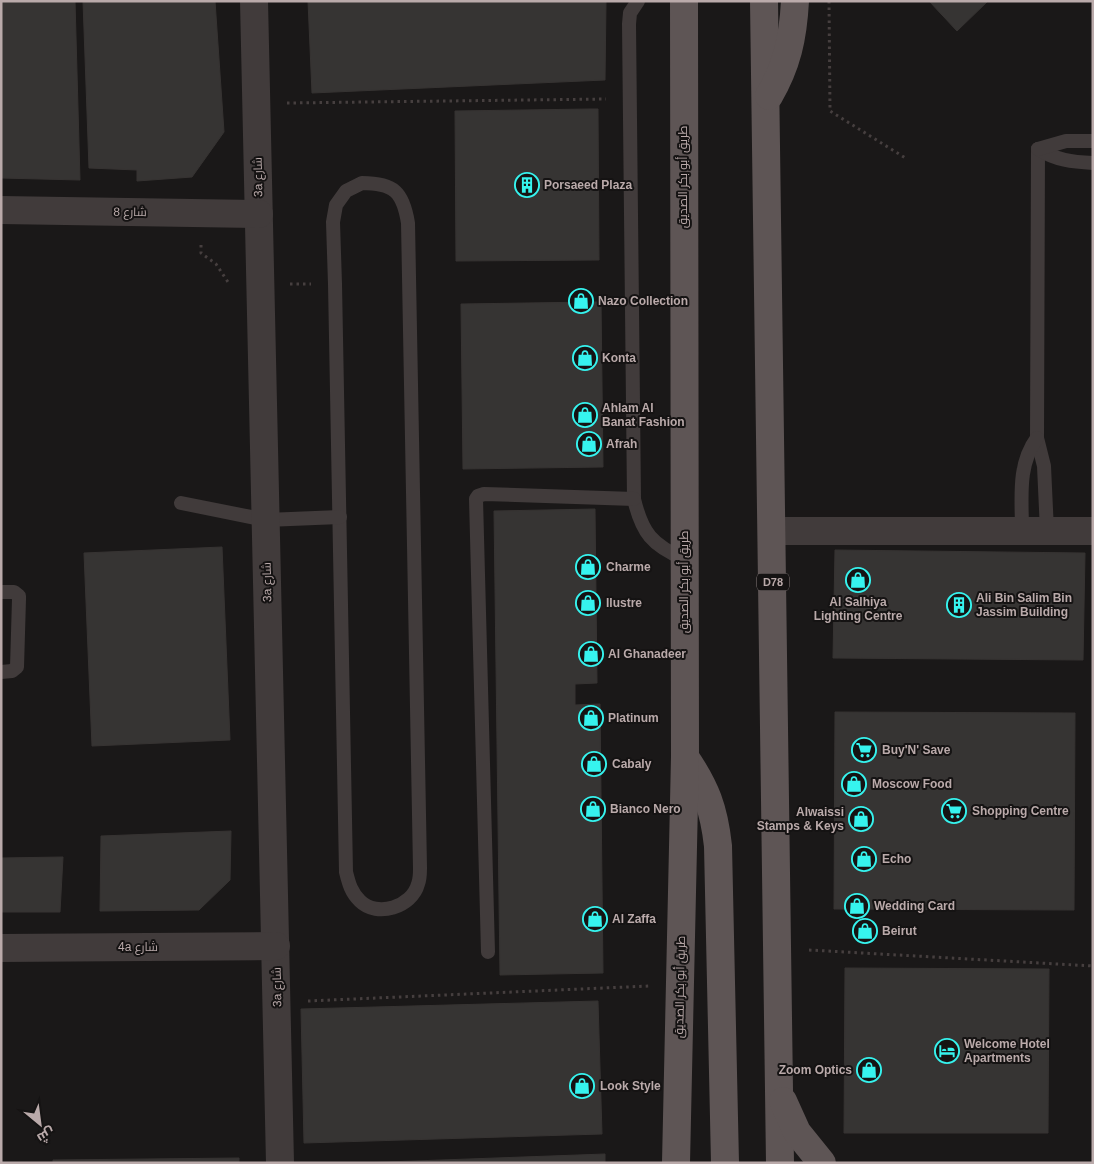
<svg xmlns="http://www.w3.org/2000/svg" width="1094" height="1164" font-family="Arial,Cairo,sans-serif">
<rect width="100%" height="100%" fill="#1a1818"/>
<g fill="#363433" stroke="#363332">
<polygon points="1,1 75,1 80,180 1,178"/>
<polygon points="83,1 215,1 224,132 192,177 137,181 137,170 89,168"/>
<polygon points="308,1 606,1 605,80 312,93"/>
<polygon points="929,1 988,1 957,31"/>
<polygon points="589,109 598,109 599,260 456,261 455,111"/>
<polygon points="593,302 601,302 603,467 463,469 461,304"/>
<polygon points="595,509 597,683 575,684 575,705 600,704 603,973 500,975 494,511"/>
<polygon points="222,547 230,740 92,746 84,553"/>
<polygon points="835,550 1085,553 1083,660 833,658"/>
<polygon points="835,712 1075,713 1074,910 834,909"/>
<polygon points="231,831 230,880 199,910 100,911 101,836"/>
<polygon points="63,857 60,912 1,912 1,858"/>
<polygon points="845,968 1049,969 1048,1133 844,1133"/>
<polygon points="598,1001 602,1134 304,1143 301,1009"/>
<polygon points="605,1154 605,1163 359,1163"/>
<polygon points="239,1158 239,1163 53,1163 53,1160"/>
</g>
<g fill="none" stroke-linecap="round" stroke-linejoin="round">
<g stroke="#463f3f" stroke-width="3" stroke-dasharray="2.5 4" stroke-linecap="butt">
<polyline points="829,1 830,111 907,159"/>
<polyline points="287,103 606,99"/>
<polyline points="201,245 201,253 216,264 228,282"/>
<polyline points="290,284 311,284"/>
<polyline points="809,950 1093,966"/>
<polyline points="308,1001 649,986"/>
</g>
<g stroke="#413b3b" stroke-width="14">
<path d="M638,1L630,13L629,24L634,499C642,533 652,545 684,559"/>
<polyline points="1038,149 1037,438 1044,466 1047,531"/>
<path d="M1038,149C1056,160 1072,162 1093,163"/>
<polyline points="1038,149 1066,141 1093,141"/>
<path d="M362,183C394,183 403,192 408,223L420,868C420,873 420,879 418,884C412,907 377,918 360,901C351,892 349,884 346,872L335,284L333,222L336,205L346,191Z"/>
<polyline points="181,503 266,520 340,517"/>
<path d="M1022,531C1022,499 1017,465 1037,438"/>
<polyline points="1,592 14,592 19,596 19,599 17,667 12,671 1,672"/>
<polyline points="488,952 476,499 478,496 484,494 634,499"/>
</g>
<g stroke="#413b3b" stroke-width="28">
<polyline points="254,1 280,1163"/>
<polyline points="1,210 259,214"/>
<polyline points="772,531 1093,531"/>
<polyline points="1,948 276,946"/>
</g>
<g stroke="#5e5555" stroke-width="28">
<polyline points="764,1 780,1163"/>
<path d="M769,96C787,65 793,38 795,1"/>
<path d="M685,757C706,788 714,809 718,846L725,1163"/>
<polyline points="783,1101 797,1132 822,1163"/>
<polyline points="676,1163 685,757 684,1"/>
</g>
</g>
<defs>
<symbol id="building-ring" viewBox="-11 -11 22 22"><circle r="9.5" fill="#151313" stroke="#36f3ee" stroke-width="1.5"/><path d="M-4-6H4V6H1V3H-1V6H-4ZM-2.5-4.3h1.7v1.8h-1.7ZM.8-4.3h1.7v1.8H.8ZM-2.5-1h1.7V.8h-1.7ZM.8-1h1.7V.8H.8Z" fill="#36f3ee"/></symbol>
<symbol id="shop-ring" viewBox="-11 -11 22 22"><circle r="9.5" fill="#151313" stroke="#36f3ee" stroke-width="1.5"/><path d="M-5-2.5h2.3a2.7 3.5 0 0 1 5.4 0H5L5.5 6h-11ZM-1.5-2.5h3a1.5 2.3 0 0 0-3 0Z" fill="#36f3ee"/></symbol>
<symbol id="supermarket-ring" viewBox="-11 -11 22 22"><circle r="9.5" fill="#151313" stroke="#36f3ee" stroke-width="1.5"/><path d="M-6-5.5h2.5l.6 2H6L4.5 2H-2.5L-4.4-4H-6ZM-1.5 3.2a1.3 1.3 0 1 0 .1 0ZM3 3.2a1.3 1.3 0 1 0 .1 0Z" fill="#36f3ee"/></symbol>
<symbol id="hotel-ring" viewBox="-11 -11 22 22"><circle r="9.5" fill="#151313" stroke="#36f3ee" stroke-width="1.5"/><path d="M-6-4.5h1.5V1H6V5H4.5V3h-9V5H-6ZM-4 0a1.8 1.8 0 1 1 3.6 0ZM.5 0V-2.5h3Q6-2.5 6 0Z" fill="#36f3ee"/></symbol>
</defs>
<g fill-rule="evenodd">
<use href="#building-ring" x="513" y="171" width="28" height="28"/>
<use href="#shop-ring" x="567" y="287" width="28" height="28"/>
<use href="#shop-ring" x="571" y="344" width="28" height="28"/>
<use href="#shop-ring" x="571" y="401" width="28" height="28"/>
<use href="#shop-ring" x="575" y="430" width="28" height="28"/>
<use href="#shop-ring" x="574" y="553" width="28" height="28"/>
<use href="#shop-ring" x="844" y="566" width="28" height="28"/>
<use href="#shop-ring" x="574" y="589" width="28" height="28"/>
<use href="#building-ring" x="945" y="591" width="28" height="28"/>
<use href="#shop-ring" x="577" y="640" width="28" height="28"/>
<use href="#shop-ring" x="577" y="704" width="28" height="28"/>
<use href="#supermarket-ring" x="850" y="736" width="28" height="28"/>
<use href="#shop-ring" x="580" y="750" width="28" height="28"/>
<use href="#shop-ring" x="840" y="770" width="28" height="28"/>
<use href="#shop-ring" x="579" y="795" width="28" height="28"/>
<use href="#supermarket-ring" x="940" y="797" width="28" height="28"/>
<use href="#shop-ring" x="847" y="805" width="28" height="28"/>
<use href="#shop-ring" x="850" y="845" width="28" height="28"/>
<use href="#shop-ring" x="843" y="892" width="28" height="28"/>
<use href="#shop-ring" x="581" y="905" width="28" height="28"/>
<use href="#shop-ring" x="851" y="917" width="28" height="28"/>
<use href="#hotel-ring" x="933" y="1037" width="28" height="28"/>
<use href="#shop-ring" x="855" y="1056" width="28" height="28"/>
<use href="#shop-ring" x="568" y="1072" width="28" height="28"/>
</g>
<g text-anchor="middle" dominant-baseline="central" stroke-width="4" stroke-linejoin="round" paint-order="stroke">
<rect fill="#151313" stroke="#887d7d" stroke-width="1" x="757" y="573.5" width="32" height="17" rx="4"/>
<g font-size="11" font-weight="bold" fill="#baaaaa">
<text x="773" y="582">D78</text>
</g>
<g font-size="12" fill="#baaaaa" stroke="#151313">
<text transform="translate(258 177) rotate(-91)">3a شارع</text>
<text transform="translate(683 177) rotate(-90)">طريق أبو بكر الصديق</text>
<text transform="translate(130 212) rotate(1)">شارع 8</text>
<text transform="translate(267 582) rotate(-91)">3a شارع</text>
<text transform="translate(684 582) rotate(-90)">طريق أبو بكر الصديق</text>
<text x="138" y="947">4a شارع</text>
<text transform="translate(277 987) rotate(-91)">3a شارع</text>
<text transform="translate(680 987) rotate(-89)">طريق أبو بكر الصديق</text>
</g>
<g font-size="12" font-weight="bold" fill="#baaaaa" stroke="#151313" text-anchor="start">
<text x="544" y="185">Porsaeed Plaza</text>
<text x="598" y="301">Nazo Collection</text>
<text x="602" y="358">Konta</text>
<text x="602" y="408">Ahlam Al<tspan x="602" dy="14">Banat Fashion</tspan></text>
<text x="606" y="444">Afrah</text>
<text x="606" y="567">Charme</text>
<text x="976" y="598">Ali Bin Salim Bin<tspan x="976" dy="14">Jassim Building</tspan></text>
<text x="858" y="602" text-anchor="middle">Al Salhiya<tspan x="858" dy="14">Lighting Centre</tspan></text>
<text x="606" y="603">Ilustre</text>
<text x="608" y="654">Al Ghanadeer</text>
<text x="608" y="718">Platinum</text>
<text x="882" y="750">Buy'N' Save</text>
<text x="612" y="764">Cabaly</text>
<text x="872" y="784">Moscow Food</text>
<text x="610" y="809">Bianco Nero</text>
<text x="972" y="811">Shopping Centre</text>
<text x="844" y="812" text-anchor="end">Alwaissi<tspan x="844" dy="14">Stamps &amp; Keys</tspan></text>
<text x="882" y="859">Echo</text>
<text x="874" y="906">Wedding Card</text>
<text x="612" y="919">Al Zaffa</text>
<text x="882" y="931">Beirut</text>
<text x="964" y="1044">Welcome Hotel<tspan x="964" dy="14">Apartments</tspan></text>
<text x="852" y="1070" text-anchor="end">Zoom Optics</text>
<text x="600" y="1086">Look Style</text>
</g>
</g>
<rect width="1094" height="1164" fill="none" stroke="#baaaaa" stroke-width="5"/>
<g transform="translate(40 1124) rotate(151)" stroke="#151313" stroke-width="4" paint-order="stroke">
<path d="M0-4L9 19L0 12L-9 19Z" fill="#baaaaa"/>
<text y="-8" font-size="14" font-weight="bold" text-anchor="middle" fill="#baaaaa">ش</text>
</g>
</svg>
